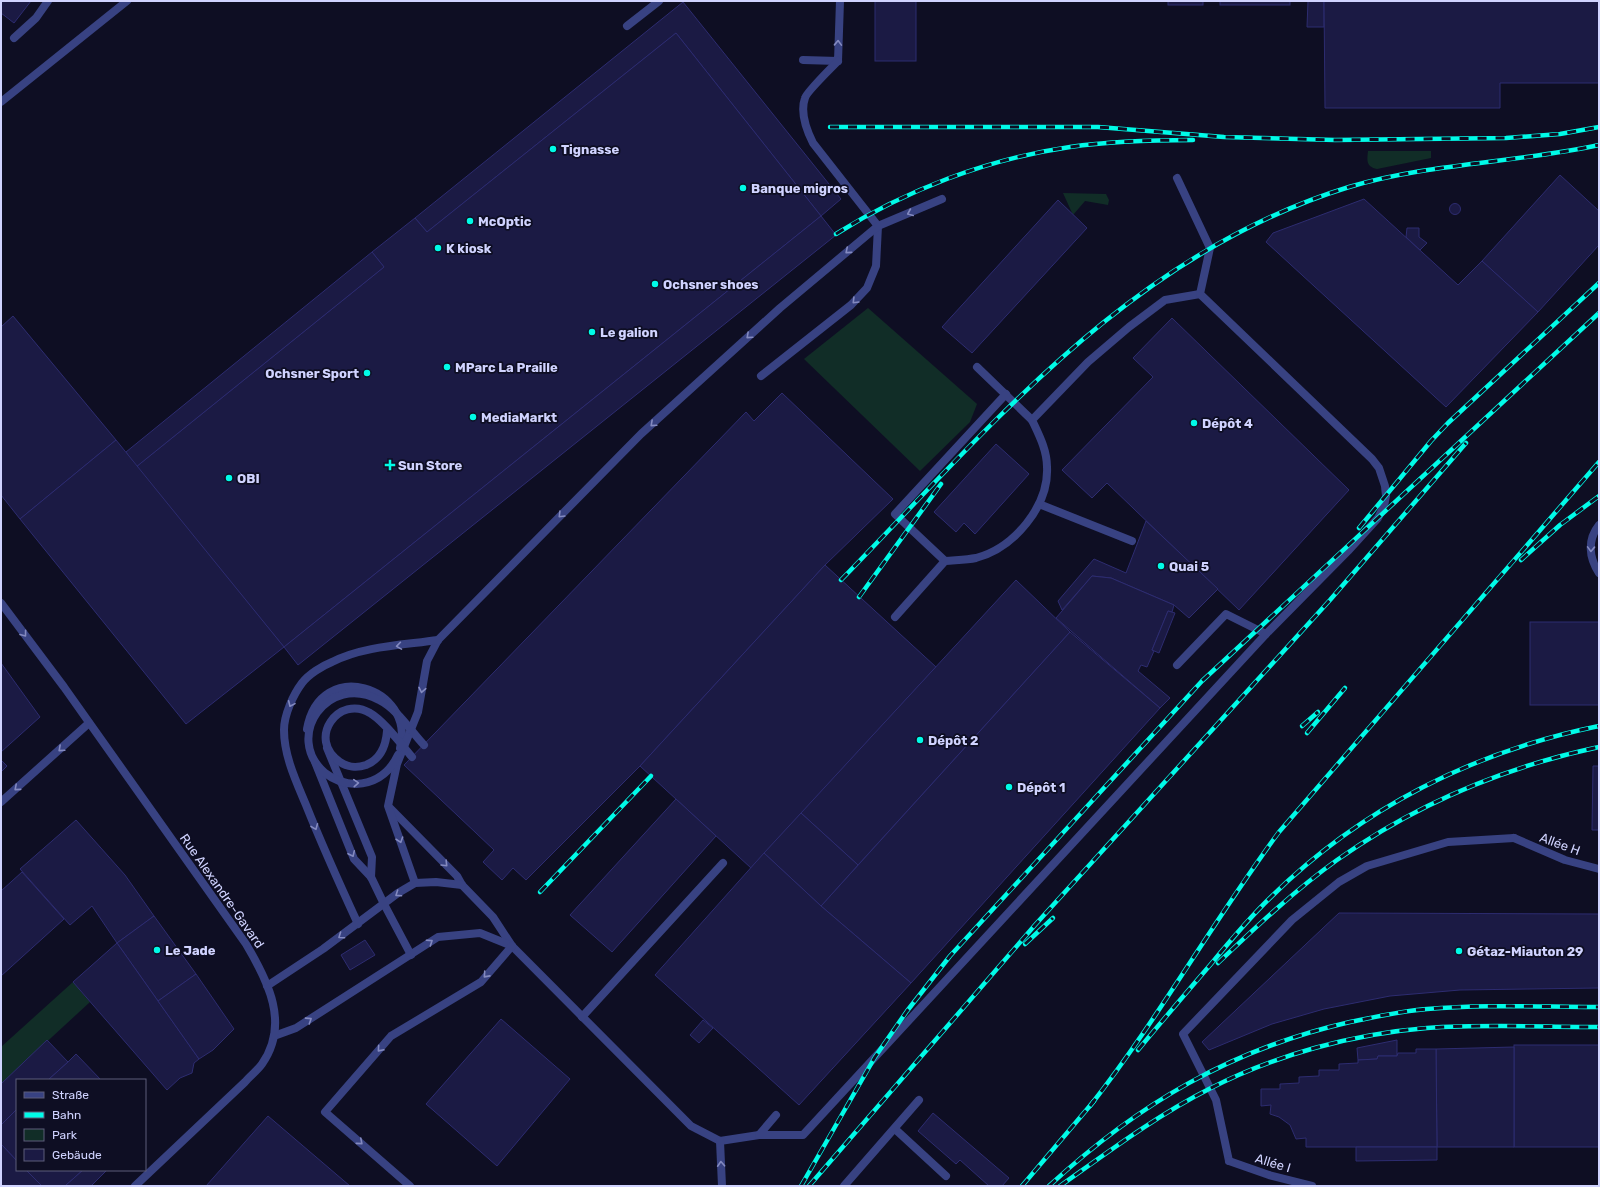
<svg xmlns="http://www.w3.org/2000/svg" width="1600" height="1187" font-family="Rubik,sans-serif">
<rect width="100%" height="100%" fill="#0e0e23"/>
<g fill="#112d27">
<path d="M1368,151H1431V158L1377,169C1366,167 1367,160 1368,151Z"/>
<polygon points="1063,193 1106,194 1109,200 1108,205 1085,201 1073,215"/>
<polygon points="868,308 977,404 970,422 920,471 804,359"/>
<polygon points="73,982 90,1002 1,1084 1,1047"/>
</g>
<g fill="#1b1a44" stroke="#2d2c70">
<polygon points="1,1 31,1 14,23 1,13"/>
<rect x="875" y="1" width="41" height="60"/>
<rect x="1168" y="1" width="35" height="4"/>
<rect x="1220" y="1" width="70" height="4"/>
<polygon points="1308,1 1324,1 1324,27 1307,27"/>
<polygon points="1324,1 1599,1 1599,83 1500,83 1500,108 1325,108"/>
<polygon points="683,2 841,199 821,216 676,33 427,232 415,218"/>
<polygon points="676,33 821,216 284,647 136,467 384,267 372,252 415,218 427,232"/>
<polygon points="1560,175 1599,211 1599,245 1538,312 1482,261"/>
<polygon points="1364,199 1458,285 1482,261 1538,312 1446,407 1266,242 1273,233"/>
<polygon points="1058,200 1087,228 972,353 942,327"/>
<circle cx="1455" cy="209" r="5.5"/>
<polygon points="821,216 836,235 298,665 284,647"/>
<polygon points="1407,228 1419,228 1419,237 1427,243 1420,250 1406,237"/>
<polygon points="372,252 384,267 136,467 126,452"/>
<polygon points="13,316 116,440 20,519 1,495 1,327"/>
<polygon points="1172,318 1349,490 1239,610 1107,483 1092,498 1062,470 1153,377 1133,358"/>
<polygon points="782,393 893,499 825,565 640,766 526,880 513,868 502,880 483,862 494,850 404,765 746,412 754,421"/>
<polygon points="116,440 284,647 186,724 20,519"/>
<polygon points="996,444 1029,474 975,534 964,523 956,532 934,512"/>
<polygon points="1146,521 1218,589 1189,618 1174,605 1111,578 1092,576 1062,610 1058,601 1094,559 1126,573"/>
<polygon points="825,565 936,667 751,868 640,766"/>
<polygon points="1092,576 1111,578 1174,605 1172,612 1168,611 1152,650 1154,651 1147,667 1141,665 1138,671 1170,698 1160,708 1056,618"/>
<polygon points="1016,580 1070,632 858,865 801,813"/>
<polygon points="1168,611 1175,613 1159,653 1152,650"/>
<rect x="1530" y="622" width="69" height="83"/>
<polygon points="1070,632 1160,708 911,983 821,906"/>
<polygon points="1,663 40,717 1,752"/>
<polygon points="1,760 7,766 1,772"/>
<polygon points="1593,766 1599,766 1599,830 1592,830"/>
<polygon points="676,799 716,836 612,952 570,915"/>
<polygon points="801,813 858,865 821,906 764,853"/>
<polygon points="76,820 125,875 154,916 117,943 92,906 70,925 20,869"/>
<polygon points="764,853 821,906 911,983 799,1105 655,975"/>
<polygon points="22,872 64,919 1,976 1,891"/>
<polygon points="1339,913 1599,914 1599,988 1460,990 1390,996 1324,1009 1272,1024 1209,1050 1202,1042"/>
<polygon points="154,916 196,974 158,1001 117,943"/>
<polygon points="365,940 375,955 350,970 341,955"/>
<polygon points="117,943 199,1059 194,1063 192,1073 180,1078 167,1090 73,982"/>
<polygon points="196,974 234,1029 213,1050 199,1059 158,1001"/>
<polygon points="501,1019 570,1079 497,1166 426,1104"/>
<polygon points="703,1020 713,1028 699,1043 690,1035"/>
<polygon points="47,1040 68,1062 48,1080 17,1080 17,1109 1,1125 1,1084"/>
<polygon points="1397,1040 1397,1056 1378,1056 1377,1059 1358,1060 1357,1048"/>
<rect x="1514" y="1045" width="85" height="102"/>
<polygon points="1514,1047 1514,1147 1437,1147 1436,1049"/>
<polygon points="1416,1049 1436,1049 1437,1147 1306,1147 1306,1138 1296,1139 1290,1125 1279,1117 1270,1114 1271,1105 1261,1106 1261,1089 1280,1089 1280,1084 1299,1083 1299,1077 1319,1076 1319,1070 1339,1070 1339,1064 1358,1063 1358,1060 1377,1059 1378,1056 1397,1056 1398,1053 1416,1053"/>
<polygon points="76,1054 101,1080 48,1080 68,1062"/>
<polygon points="17,1109 17,1161 1,1144 1,1125"/>
<polygon points="933,1113 1009,1178 1002,1186 989,1186 960,1160 956,1164 918,1131"/>
<polygon points="268,1116 350,1186 206,1186"/>
<polygon points="1,1144 17,1161 17,1170 26,1170 42,1186 1,1186"/>
<polygon points="1356,1147 1437,1147 1437,1160 1356,1161"/>
<polygon points="26,1170 83,1170 65,1186 42,1186"/>
<polygon points="83,1170 107,1170 91,1186 65,1186"/>
</g>
<g fill="none" stroke-linecap="round" stroke-linejoin="round">
<g stroke="#384282" stroke-width="8">
<polyline points="627,26 659,1"/>
<polyline points="14,38 36,18 48,1"/>
<polyline points="803,60 838,61 840,1"/>
<polyline points="977,367 1032,420"/>
<path d="M761,376L851,305L867,288L876,266L878,226L813,143C807,131 800,112 805,98C806,93 832,67 838,61"/>
<polyline points="1039,504 1132,541"/>
<polyline points="945,561 895,514 1006,394"/>
<path d="M895,617L945,561C955,560 966,560 976,558C1014,548 1049,506 1047,467C1047,450 1039,435 1032,420L1088,362L1129,327L1165,300L1200,294"/>
<polyline points="1177,665 1226,614 1266,634"/>
<path d="M307,729C320,656 416,687 400,748"/>
<polyline points="327,748 372,857 371,877"/>
<polyline points="315,762 354,859 371,877 384,904 411,955"/>
<polyline points="390,808 457,876 462,885 493,917 512,946 691,1126 720,1141 759,1135 776,1115"/>
<polyline points="415,883 388,806 397,764 418,712 427,661 438,640 641,434 780,308 878,226 942,199"/>
<path d="M358,924C340,885 322,845 306,805C296,781 284,756 284,730C284,715 293,695 302,683C309,674 322,666 332,662C363,646 404,645 438,640"/>
<polyline points="267,986 323,949 398,893 415,883 436,882 462,885"/>
<polyline points="582,1017 723,863"/>
<polyline points="274,1036 296,1028 438,937 480,933 512,946"/>
<polyline points="895,1129 946,1176"/>
<polyline points="759,1135 803,1135 1266,634 1348,551 1378,518 1384,506 1386,496 1385,486 1379,468 1372,459 1200,294 1210,248 1177,178"/>
<polyline points="720,1141 722,1186"/>
<polyline points="1229,1161 1216,1100 1183,1034 1292,920 1339,882 1367,866 1448,842 1514,838"/>
<polyline points="410,1186 325,1112 391,1036 481,982 512,946"/>
<polyline points="844,1186 919,1100"/>
</g>
<g stroke="#384282" stroke-width="8">
<path d="M1599,525C1587,540 1589,558 1599,573"/>
<path d="M1,603L64,687L246,944C268,981 290,1024 262,1064C257,1071 250,1076 245,1082L135,1186"/>
<polyline points="1,802 89,723"/>
<polyline points="1514,838 1565,860 1599,869"/>
<polyline points="1229,1161 1269,1175 1312,1186"/>
</g>
<polyline stroke="#384282" stroke-width="8" points="1,102 127,1"/>
<defs>
<g id="rail">
<polyline points="830,127 1098,127 1224,137 1335,140 1506,138 1560,134 1599,127"/>
<path d="M836,234C906,190 987,159 1070,147C1111,141 1152,140 1193,140"/>
<polyline points="1359,528 1431,441 1448,423 1599,283"/>
<polyline points="1521,560 1560,525 1599,496"/>
<path d="M841,580C993,424 1133,253 1349,187C1430,163 1516,163 1599,145"/>
<polyline points="859,597 941,484"/>
<polyline points="1302,726 1318,712"/>
<polyline points="1307,733 1345,688"/>
<polyline points="540,892 651,776"/>
<polyline points="1025,944 1053,918"/>
<path d="M1218,963C1256,927 1295,890 1337,860C1416,804 1505,767 1599,747"/>
<path d="M1138,1050C1162,1021 1186,993 1211,964C1230,941 1249,918 1271,897C1361,808 1475,751 1599,726"/>
<path d="M1090,1106C1159,1018 1213,921 1279,832L1599,462"/>
<polyline points="801,1186 875,1057 907,1011 950,956 1202,681 1599,313"/>
<polyline points="809,1186 1035,925 1330,600 1466,443"/>
<polyline points="1022,1186 1094,1101"/>
<path d="M1049,1186C1138,1104 1231,1049 1350,1022C1375,1017 1401,1011 1427,1009C1484,1004 1542,1007 1599,1007"/>
<path d="M1060,1186C1108,1152 1156,1116 1209,1089C1275,1055 1352,1034 1427,1028C1484,1024 1542,1027 1599,1027"/>
</g>
</defs>
<use href="#rail" stroke="#00fbe8" stroke-width="4.5"/>
<use href="#rail" stroke="#0e0e23" stroke-width="3" stroke-dasharray="9" stroke-linecap="butt"/>
<g stroke="#384282" stroke-width="8">
<path d="M387,731C386,745 381,759 366,765C357,768 347,767 340,762C306,739 339,694 370,713C384,721 401,744 412,757"/>
<path d="M398,755C390,772 376,783 356,784C344,784 334,780 325,773C283,737 328,672 379,700C397,709 410,730 424,745"/>
</g>
</g>
<defs><path id="oneway-chevron" d="M-2-3.5L2.5 0L-2 3.5" fill="none" stroke-width="1.6" stroke-linecap="round" stroke-linejoin="round"/></defs>
<g stroke="#848ac0">
<use href="#oneway-chevron" transform="translate(838 43) rotate(-88)"/>
<use href="#oneway-chevron" transform="translate(910 213) rotate(157)"/>
<use href="#oneway-chevron" transform="translate(848 251) rotate(140)"/>
<use href="#oneway-chevron" transform="translate(855 301) rotate(135)"/>
<use href="#oneway-chevron" transform="translate(749 336) rotate(138)"/>
<use href="#oneway-chevron" transform="translate(653 424) rotate(138)"/>
<use href="#oneway-chevron" transform="translate(561 515) rotate(135)"/>
<use href="#oneway-chevron" transform="translate(1591 549) rotate(92)"/>
<use href="#oneway-chevron" transform="translate(24 634) rotate(53)"/>
<use href="#oneway-chevron" transform="translate(399 646) rotate(171)"/>
<use href="#oneway-chevron" transform="translate(422 690) rotate(101)"/>
<use href="#oneway-chevron" transform="translate(291 704) rotate(114)"/>
<use href="#oneway-chevron" transform="translate(61 749) rotate(138)"/>
<use href="#oneway-chevron" transform="translate(356 783) rotate(-4)"/>
<use href="#oneway-chevron" transform="translate(17 788) rotate(139)"/>
<use href="#oneway-chevron" transform="translate(315 827) rotate(68)"/>
<use href="#oneway-chevron" transform="translate(400 840) rotate(71)"/>
<use href="#oneway-chevron" transform="translate(352 854) rotate(65)"/>
<use href="#oneway-chevron" transform="translate(445 864) rotate(46)"/>
<use href="#oneway-chevron" transform="translate(398 894) rotate(146)"/>
<use href="#oneway-chevron" transform="translate(341 936) rotate(145)"/>
<use href="#oneway-chevron" transform="translate(430 942) rotate(-34)"/>
<use href="#oneway-chevron" transform="translate(486 975) rotate(132)"/>
<use href="#oneway-chevron" transform="translate(309 1020) rotate(-33)"/>
<use href="#oneway-chevron" transform="translate(380 1049) rotate(131)"/>
<use href="#oneway-chevron" transform="translate(360 1142) rotate(41)"/>
<use href="#oneway-chevron" transform="translate(721 1164) rotate(-93)"/>
</g>
<g fill="#00fbe8" stroke="#0e0e23" stroke-width="1.5">
<circle cx="553" cy="149" r="4"/>
<circle cx="743" cy="188" r="4"/>
<circle cx="470" cy="221" r="4"/>
<circle cx="438" cy="248" r="4"/>
<circle cx="655" cy="284" r="4"/>
<circle cx="592" cy="332" r="4"/>
<circle cx="447" cy="367" r="4"/>
<circle cx="367" cy="373" r="4"/>
<circle cx="473" cy="417" r="4"/>
<circle cx="1194" cy="423" r="4"/>
<path d="M388 459h4v4h4v4h-4v4h-4v-4h-4v-4h4z"/>
<circle cx="229" cy="478" r="4"/>
<circle cx="1161" cy="566" r="4"/>
<circle cx="920" cy="740" r="4"/>
<circle cx="1009" cy="787" r="4"/>
<circle cx="157" cy="950" r="4"/>
<circle cx="1459" cy="951" r="4"/>
</g>
<g text-anchor="middle" dominant-baseline="central" stroke-width="3.5" stroke-linejoin="round" paint-order="stroke">
<g font-size="13" font-weight="bold" fill="#d0d3ff" stroke="#0e0e23" text-anchor="start">
<text x="561" y="149">Tignasse</text>
<text x="751" y="188">Banque migros</text>
<text x="478" y="221">McOptic</text>
<text x="446" y="248">K kiosk</text>
<text x="663" y="284">Ochsner shoes</text>
<text x="600" y="332">Le galion</text>
<text x="455" y="367">MParc La Praille</text>
<text x="359" y="373" text-anchor="end">Ochsner Sport</text>
<text x="481" y="417">MediaMarkt</text>
<text x="1202" y="423">Dépôt 4</text>
<text x="398" y="465">Sun Store</text>
<text x="237" y="478">OBI</text>
<text x="1169" y="566">Quai 5</text>
<text x="928" y="740">Dépôt 2</text>
<text x="1017" y="787">Dépôt 1</text>
<text x="165" y="950">Le Jade</text>
<text x="1467" y="951">Gétaz-Miauton 29</text>
</g>
<g font-size="13" fill="#d0d3ff" stroke="#0e0e23">
<text transform="translate(1560 844) rotate(20)">Allée H</text>
<text transform="translate(222 891) rotate(55)">Rue Alexandre-Gavard</text>
<text transform="translate(1273 1163) rotate(17)">Allée I</text>
</g>
</g>
<rect width="1600" height="1187" fill="none" stroke="#d0d3ff" stroke-width="4"/>
<rect x="16" y="1079" width="130" height="92" fill="#0e0e23" stroke="#5c5d7b"/>
<rect x="24" y="1092" width="20" height="6" fill="#384282" stroke="#5c5d7b"/>
<text x="52" y="1099" font-size="12" fill="#d0d3ff">Straße</text>
<rect x="24" y="1112" width="20" height="6" fill="#00fbe8" stroke="#5c5d7b"/>
<text x="52" y="1119" font-size="12" fill="#d0d3ff">Bahn</text>
<rect x="24" y="1129" width="20" height="12" fill="#112d27" stroke="#5c5d7b"/>
<text x="52" y="1139" font-size="12" fill="#d0d3ff">Park</text>
<rect x="24" y="1149" width="20" height="12" fill="#1b1a44" stroke="#5c5d7b"/>
<text x="52" y="1159" font-size="12" fill="#d0d3ff">Gebäude</text>
</svg>
